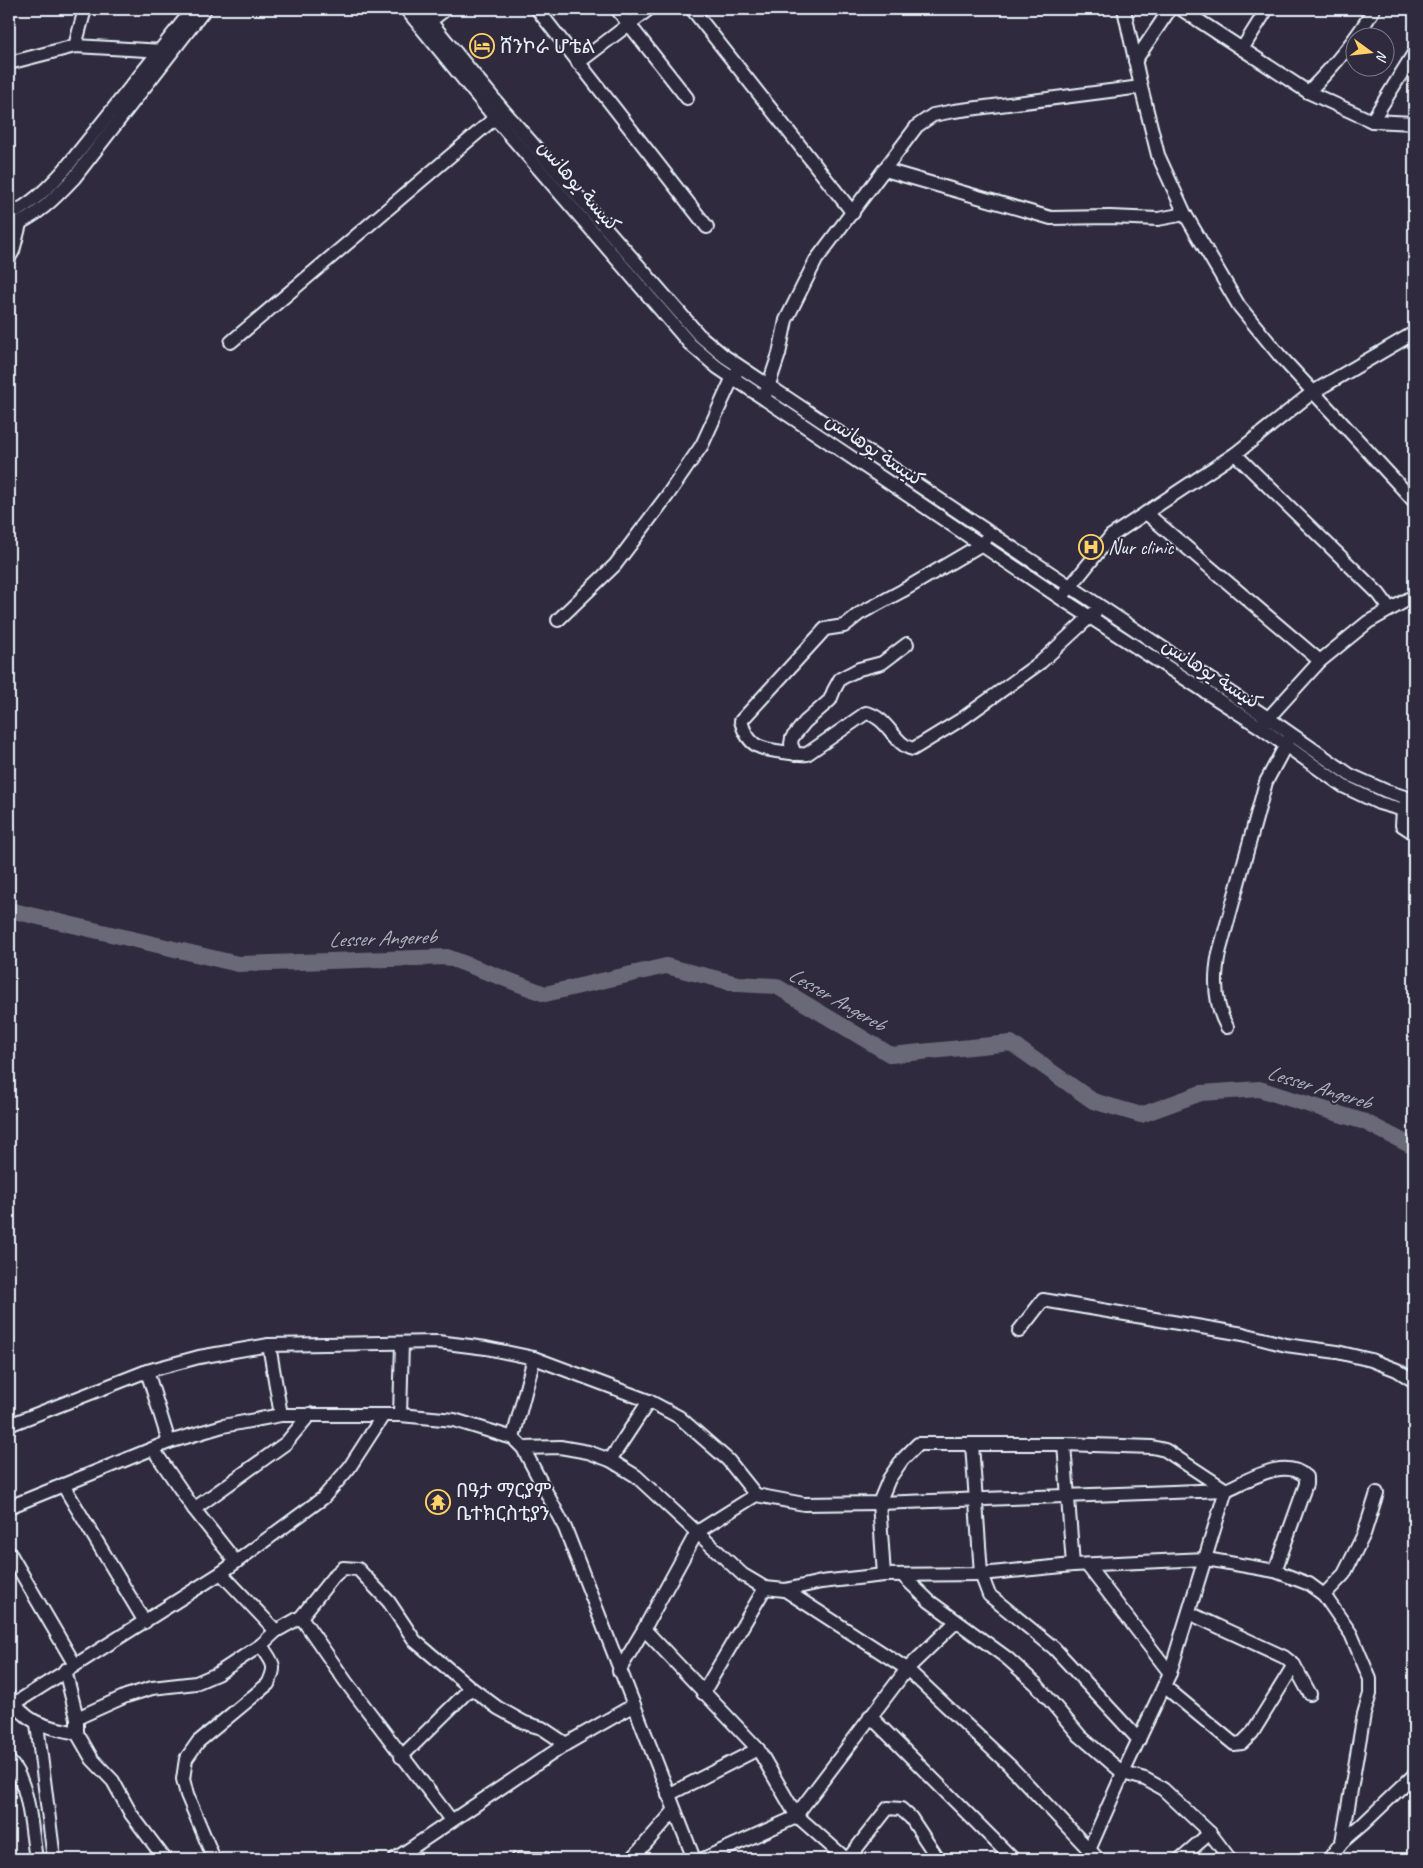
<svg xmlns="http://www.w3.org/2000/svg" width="1423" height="1868" font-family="Caveat,'Playpen Sans Arabic','Noto Sans Ethiopic',sans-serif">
<rect width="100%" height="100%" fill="#2f2a3d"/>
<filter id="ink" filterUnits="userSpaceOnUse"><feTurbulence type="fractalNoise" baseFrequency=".02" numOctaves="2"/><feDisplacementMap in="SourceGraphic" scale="10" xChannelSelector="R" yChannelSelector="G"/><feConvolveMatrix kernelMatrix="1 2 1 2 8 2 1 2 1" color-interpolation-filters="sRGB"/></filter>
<g filter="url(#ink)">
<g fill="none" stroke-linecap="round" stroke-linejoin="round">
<polyline stroke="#696978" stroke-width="16" points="9,910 238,964 447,957 545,994 666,966 738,984 776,986 891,1055 1011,1043 1093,1101 1141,1115 1201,1093 1259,1089 1365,1122 1414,1147"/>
<defs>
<g id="minor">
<polyline points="406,9 495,118 690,344 717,367 1062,599 1260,727 1343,786 1379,803 1414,813"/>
<polyline points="420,9 504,111 699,335 724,356 1268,718 1350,775 1386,791 1414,800"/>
<polyline points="537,9 707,227"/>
<polyline points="617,9 687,98"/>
<polyline points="692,9 853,213"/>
<polyline points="1124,9 1141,87 1158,155 1185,214 1239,306 1280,356 1414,501"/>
<polyline points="1181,9 1308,92 1372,121 1414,123"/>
<polyline points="424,26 446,9"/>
<polyline points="75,46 85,9"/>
<polyline points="1242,49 1267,9"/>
<polyline points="1135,61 1170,9"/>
<polyline points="9,63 75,46 164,51"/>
<polyline points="578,63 649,9"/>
<path d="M1308,92C1333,67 1356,40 1374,9"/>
<polyline points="1372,121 1414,53"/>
<polyline points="885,170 1051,218 1110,217 1158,219 1185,214"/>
<path d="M9,215C32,204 48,188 65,169L193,9"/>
<path d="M9,227C35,219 56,197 74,178L205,9"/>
<polyline points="9,258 13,251 20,224"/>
<polyline points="231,342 502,112"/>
<polyline points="766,393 779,354 786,320 816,260 917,126 933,115 954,111 1141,87"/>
<polyline points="1235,454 1379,594 1390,609"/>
<polyline points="1146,513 1320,661"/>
<path d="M986,539L982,544L902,591L859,614L844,626L825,629L741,721C748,746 759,749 783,752C791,753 799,755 807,754L866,713C888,717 894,745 913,749L962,719L1041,662L1095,612"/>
<polyline points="1066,592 1111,536 1235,454 1313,392 1414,333"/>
<polyline points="558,620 615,565 667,496 702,445 733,377 738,370"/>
<polyline points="1263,724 1320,661 1368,622 1414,596"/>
<polyline points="795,754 791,744 792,738 805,722 830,700 834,690 840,679 859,669 882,663 907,644"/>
<polyline points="1406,803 1403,810 1402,825 1414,833"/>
<path d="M1227,1027C1214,1004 1214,978 1219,953L1266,782L1289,739"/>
<polyline points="1019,1331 1043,1300 1243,1334 1286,1345 1337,1352 1371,1360 1397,1370 1414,1381"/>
<polyline points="269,1345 281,1415"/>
<polyline points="147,1371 169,1442"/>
<polyline points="400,1415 402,1343"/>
<polyline points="9,1425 147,1371 199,1357 269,1345 438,1342 486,1348 534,1358 649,1401 679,1417 728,1460 756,1495"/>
<polyline points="513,1438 534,1358"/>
<polyline points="972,1444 981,1574 989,1595 1054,1648 1139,1740"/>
<polyline points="1064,1444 1073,1565"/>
<polyline points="523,1448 560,1447 588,1452 610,1460 636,1476 743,1575 765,1588 785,1590 821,1582 884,1575 981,1574 1073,1565 1206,1559 1275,1571 1309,1584 1324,1595 1351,1634 1370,1679 1370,1694 1364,1714 1342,1842"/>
<polyline points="153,1449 194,1509 236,1562"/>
<polyline points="610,1460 649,1401"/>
<polyline points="63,1485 145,1622"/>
<polyline points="9,1507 169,1442 223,1426 281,1415 400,1415 454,1420 513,1438 523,1448 565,1528 694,1859"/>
<polyline points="194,1509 286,1443 310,1414"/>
<polyline points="9,1552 75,1665"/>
<polyline points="1087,1565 1170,1673"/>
<polyline points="221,1573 276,1631"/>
<polyline points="884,1575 879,1503 889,1479 902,1460 918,1444 1064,1444 1152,1447 1165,1450 1226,1490"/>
<polyline points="902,1575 929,1601 1007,1658 1036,1684 1080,1736 1123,1773 1145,1779 1163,1789 1210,1833 1229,1858"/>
<polyline points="785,1590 907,1669 1009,1765 1098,1859"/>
<polyline points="1324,1595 1344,1574 1364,1534 1377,1493"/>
<polyline points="1189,1613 1284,1657 1294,1665 1310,1694"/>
<polyline points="301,1617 346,1682 451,1820"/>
<polyline points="644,1629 758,1749 796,1815 846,1859"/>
<polyline points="65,1670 77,1718 77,1733 92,1759 113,1781 131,1814 165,1859"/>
<path d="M619,1671L644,1629L697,1532L756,1495L804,1504L879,1503L1226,1490C1249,1480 1286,1456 1306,1477V1484L1275,1571"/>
<polyline points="1164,1686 1234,1744 1242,1743 1252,1733 1294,1665"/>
<polyline points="703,1693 765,1588"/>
<path d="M9,1696C29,1726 45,1726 77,1733"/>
<polyline points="9,1707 221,1573 323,1498 349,1468 382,1417"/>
<polyline points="870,1716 1013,1859"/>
<polyline points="77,1718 126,1696 152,1688 196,1683 217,1674 261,1645 276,1631 301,1617 334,1576 343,1568 358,1569 389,1602 415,1641 471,1688 498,1708 525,1723 542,1728 566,1744"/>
<polyline points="37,1724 54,1859"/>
<polyline points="401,1757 471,1688"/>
<path d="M9,1761C30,1783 31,1829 36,1859"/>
<polyline points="668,1795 758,1749"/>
<path d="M214,1859L187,1795L183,1779L186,1759L198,1742L268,1684C278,1664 272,1663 261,1645"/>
<polyline points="395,1859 566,1744 634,1705"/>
<polyline points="518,1859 546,1859"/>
<polyline points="632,1859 674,1811"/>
<polyline points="703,1859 794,1818 907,1669 956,1622"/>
<polyline points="848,1859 888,1808 901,1809 911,1818 938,1859"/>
<polyline points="1085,1859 1123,1773 1170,1673 1226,1490"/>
<polyline points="1180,1859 1210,1833"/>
<polyline points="1329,1859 1342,1842 1363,1824 1414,1775"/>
</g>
</defs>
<use href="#minor" stroke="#e8f1f8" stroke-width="16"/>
<use href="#minor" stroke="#2f2a3d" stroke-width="12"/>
</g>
</g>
<defs>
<symbol id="hotel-ring" viewBox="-11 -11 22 22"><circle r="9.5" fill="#2f2a3d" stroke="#ffd166" stroke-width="1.5"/><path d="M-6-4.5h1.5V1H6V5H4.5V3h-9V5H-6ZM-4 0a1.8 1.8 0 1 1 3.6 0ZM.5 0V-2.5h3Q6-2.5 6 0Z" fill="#ffd166"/></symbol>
<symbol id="hospital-ring" viewBox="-11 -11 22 22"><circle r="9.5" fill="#2f2a3d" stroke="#ffd166" stroke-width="1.5"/><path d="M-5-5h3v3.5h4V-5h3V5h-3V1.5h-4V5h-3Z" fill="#ffd166"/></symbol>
<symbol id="temple-ring" viewBox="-11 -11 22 22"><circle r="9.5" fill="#2f2a3d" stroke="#ffd166" stroke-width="1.5"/><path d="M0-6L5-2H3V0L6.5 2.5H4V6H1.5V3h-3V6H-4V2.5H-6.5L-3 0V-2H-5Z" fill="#ffd166"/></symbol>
</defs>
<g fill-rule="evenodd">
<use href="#hotel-ring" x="468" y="32" width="28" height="28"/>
<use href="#hospital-ring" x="1077" y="533" width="28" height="28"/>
<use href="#temple-ring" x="424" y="1488" width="28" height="28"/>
</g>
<g text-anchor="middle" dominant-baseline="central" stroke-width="4" stroke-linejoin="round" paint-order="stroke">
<g font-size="20" fill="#e8f1f8" stroke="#2f2a3d" text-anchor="start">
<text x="500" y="46">ሸንኮራ ሆቴል</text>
<text x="1108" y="547">Nur clinic</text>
<text x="456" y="1490">በዓታ ማርያም<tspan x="456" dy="23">ቤተክርስቲያን</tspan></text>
</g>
<g font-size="20" fill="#e8f1f8" stroke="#2f2a3d">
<text transform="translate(579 186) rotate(49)">كنيسة يوهانس</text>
<text transform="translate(875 450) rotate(34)">كنيسة يوهانس</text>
<text transform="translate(1212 674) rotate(33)">كنيسة يوهانس</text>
</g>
<g font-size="21" font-style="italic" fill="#afb4be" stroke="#2f2a3d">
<text transform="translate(382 938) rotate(-2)">Lesser Angereb</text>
<text transform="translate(837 999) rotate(30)">Lesser Angereb</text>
<text transform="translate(1319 1087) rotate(17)">Lesser Angereb</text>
</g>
</g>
<rect width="1423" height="1868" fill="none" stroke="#2f2a3d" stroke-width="30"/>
<rect x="15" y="15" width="1393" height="1838" fill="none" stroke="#e8f1f8" stroke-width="2" filter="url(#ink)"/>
<g transform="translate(1370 52) rotate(105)"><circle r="24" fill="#2f2a3d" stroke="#797a88"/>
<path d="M0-4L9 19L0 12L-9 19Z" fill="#ffd166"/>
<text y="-8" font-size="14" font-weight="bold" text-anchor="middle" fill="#e8f1f8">N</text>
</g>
</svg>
